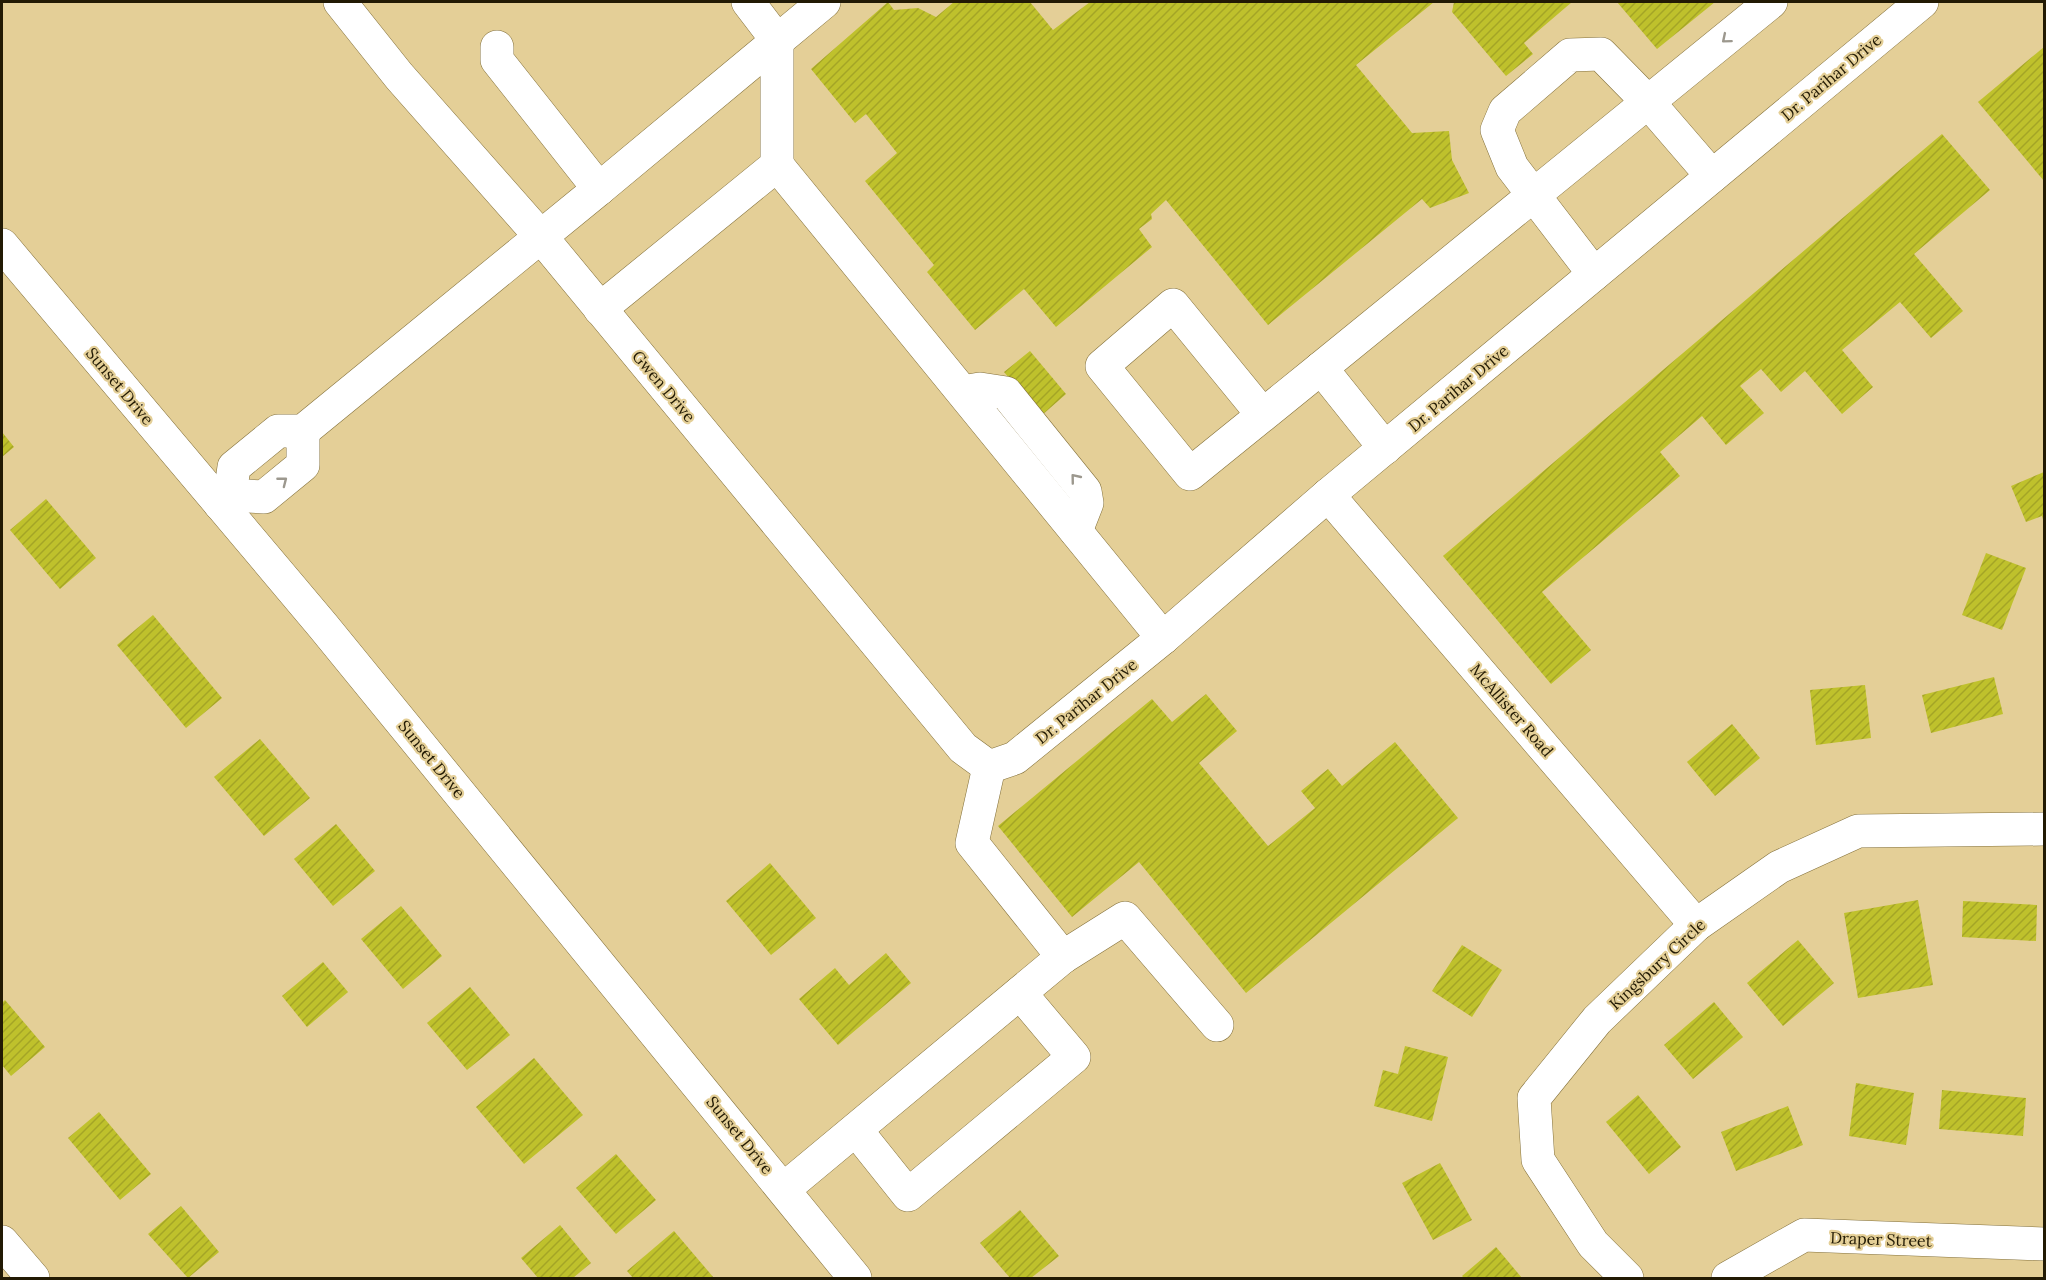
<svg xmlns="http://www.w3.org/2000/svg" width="2046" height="1280" font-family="Lora,serif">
<defs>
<pattern id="building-hatch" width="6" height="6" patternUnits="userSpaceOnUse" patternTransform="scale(1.5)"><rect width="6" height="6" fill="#bfc12c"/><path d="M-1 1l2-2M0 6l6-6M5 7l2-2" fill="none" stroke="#a4a526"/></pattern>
</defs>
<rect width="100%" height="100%" fill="#e4cf97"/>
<g fill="url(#building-hatch)">
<polygon points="888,2 894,10 918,8 936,17 954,2 1030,2 1053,30 1090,2 1434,2 1356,65 1412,133 1449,131 1452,160 1469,193 1430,208 1422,199 1268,325 1166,200 1151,214 1152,219 1139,229 1152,247 1056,327 1024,289 975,330 927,272 934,265 865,181 897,153 866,114 855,123 811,69"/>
<polygon points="1454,2 1572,2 1524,43 1533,54 1506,76 1452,12"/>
<polygon points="1617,2 1715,2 1657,49"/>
<polygon points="2044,47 2044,181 1978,102"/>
<polygon points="1942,134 1990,190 1914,254 1963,311 1931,338 1900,302 1842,350 1873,387 1842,414 1805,371 1781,392 1761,369 1740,386 1764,413 1726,445 1702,416 1660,452 1680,476 1542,592 1591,650 1551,684 1443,556"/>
<polygon points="1030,351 1066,394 1041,416 1004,372"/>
<polygon points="2,432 14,447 2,457"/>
<polygon points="2044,472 2044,523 2042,516 2026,522 2011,486"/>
<polygon points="46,499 96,558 60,589 10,530"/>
<polygon points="1986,553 2026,568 2002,630 1962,615"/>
<polygon points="153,615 222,698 186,728 117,645"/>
<polygon points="1994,677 2003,714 1931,733 1922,695"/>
<polygon points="1865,685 1871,738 1816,745 1810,690"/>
<polygon points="1206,694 1237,731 1199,763 1268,846 1315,808 1301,791 1328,769 1342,786 1395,742 1458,818 1246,993 1139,862 1072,917 998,826 1152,699 1172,722"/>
<polygon points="1732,724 1760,758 1715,796 1687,762"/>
<polygon points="260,739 310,798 264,836 214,777"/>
<polygon points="336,824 375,871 333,906 294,859"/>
<polygon points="770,863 816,918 771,955 726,901"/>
<polygon points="1918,900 1933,985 1858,998 1844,913"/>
<polygon points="1963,901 2037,905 2036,941 1962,937"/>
<polygon points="401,906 442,956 403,989 361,939"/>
<polygon points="1798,940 1834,983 1783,1026 1747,983"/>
<polygon points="1462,945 1502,970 1472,1017 1432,991"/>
<polygon points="886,953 911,983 838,1045 799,999 835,968 849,985"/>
<polygon points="323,962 348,992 307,1027 282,996"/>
<polygon points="470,987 510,1035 467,1070 427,1023"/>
<polygon points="5,1000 45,1047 11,1076 2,1065 2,1003"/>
<polygon points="1714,1002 1743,1037 1693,1079 1664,1045"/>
<polygon points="1405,1046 1448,1057 1432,1121 1374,1106 1383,1070 1398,1074"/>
<polygon points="534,1058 583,1115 524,1164 476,1107"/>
<polygon points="1856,1083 1914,1093 1906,1145 1849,1136"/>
<polygon points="1942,1090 2026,1098 2023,1136 1939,1129"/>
<polygon points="1638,1095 1681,1147 1649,1174 1606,1122"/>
<polygon points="1788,1106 1803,1145 1736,1171 1721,1132"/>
<polygon points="99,1112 151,1174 120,1200 68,1138"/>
<polygon points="616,1154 656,1200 616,1234 576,1188"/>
<polygon points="1440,1163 1472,1220 1433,1240 1402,1183"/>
<polygon points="181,1206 219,1252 188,1278 148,1234"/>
<polygon points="1020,1210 1059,1256 1031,1278 1010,1278 980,1243"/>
<polygon points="560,1225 591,1263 573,1278 538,1278 521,1258"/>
<polygon points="674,1231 714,1278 633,1278 627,1271"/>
<polygon points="1496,1247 1522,1278 1464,1278 1462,1276"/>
</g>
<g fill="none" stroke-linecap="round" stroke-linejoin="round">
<defs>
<g id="minor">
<polyline points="340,2 399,76 542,238 963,748 989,767"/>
<polyline points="777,165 1163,638"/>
<polyline points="599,189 824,2"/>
<polyline points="2,245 323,626 855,1278"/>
<polyline points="1594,274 1512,167 1497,130 1505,111 1570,55 1601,54 1649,103 1712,176"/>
<polyline points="600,309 777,165 777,40 748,2"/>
<polyline points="963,392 980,389 1006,393 1085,491 1087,503 1076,531"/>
<polyline points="1263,415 1173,305 1102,366 1190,474 1321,368"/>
<polyline points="1385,448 1321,368 1771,2"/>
<polyline points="230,495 234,467 278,431 303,431 599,189 497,60 497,47"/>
<polyline points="1328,495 1696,925"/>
<polyline points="220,504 230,495 264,497 303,465 303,431"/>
<polyline points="989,767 1015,758 1163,638 1328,495 1922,2"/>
<polyline points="1063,957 1125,918 1217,1025"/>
<polyline points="856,1130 908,1195 1074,1057 1020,993"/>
<polyline points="784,1189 1063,957 972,843 989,767"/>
<polyline points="2,1242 33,1278"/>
<polyline points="1627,1278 1593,1244 1538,1160 1534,1098 1597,1020 1696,925 1779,867 1858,831 2044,829"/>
<polyline points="1728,1278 1804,1235 2044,1244"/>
</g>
</defs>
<use href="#minor" stroke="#84713b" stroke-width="34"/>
<use href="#minor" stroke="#fff" stroke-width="33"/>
</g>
<defs><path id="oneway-chevron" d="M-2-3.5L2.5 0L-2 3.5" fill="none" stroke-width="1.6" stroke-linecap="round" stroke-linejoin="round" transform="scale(1.5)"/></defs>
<g stroke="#9c988e">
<use href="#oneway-chevron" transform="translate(1726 39) rotate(140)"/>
<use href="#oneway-chevron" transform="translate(1075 478) rotate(-129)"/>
<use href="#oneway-chevron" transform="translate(283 481) rotate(-38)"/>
</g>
<g text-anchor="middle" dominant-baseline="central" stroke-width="4.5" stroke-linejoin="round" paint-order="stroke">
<g font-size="16" fill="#221a04" stroke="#e4cf97">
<text transform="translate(1831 77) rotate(-40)">Dr. Parihar Drive</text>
<text transform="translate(120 386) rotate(50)">Sunset Drive</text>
<text transform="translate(664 386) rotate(50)">Gwen Drive</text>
<text transform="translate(1458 388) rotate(-40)">Dr. Parihar Drive</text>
<text transform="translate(1086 701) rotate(-39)">Dr. Parihar Drive</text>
<text transform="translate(1512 710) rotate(49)">McAllister Road</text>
<text transform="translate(432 759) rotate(51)">Sunset Drive</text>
<text transform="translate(1657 964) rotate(-43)">Kingsbury Circle</text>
<text transform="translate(740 1135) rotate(51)">Sunset Drive</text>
<text transform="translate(1881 1239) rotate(2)">Draper Street</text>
</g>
</g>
<rect width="2046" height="1280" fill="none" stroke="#221a04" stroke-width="6"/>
</svg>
